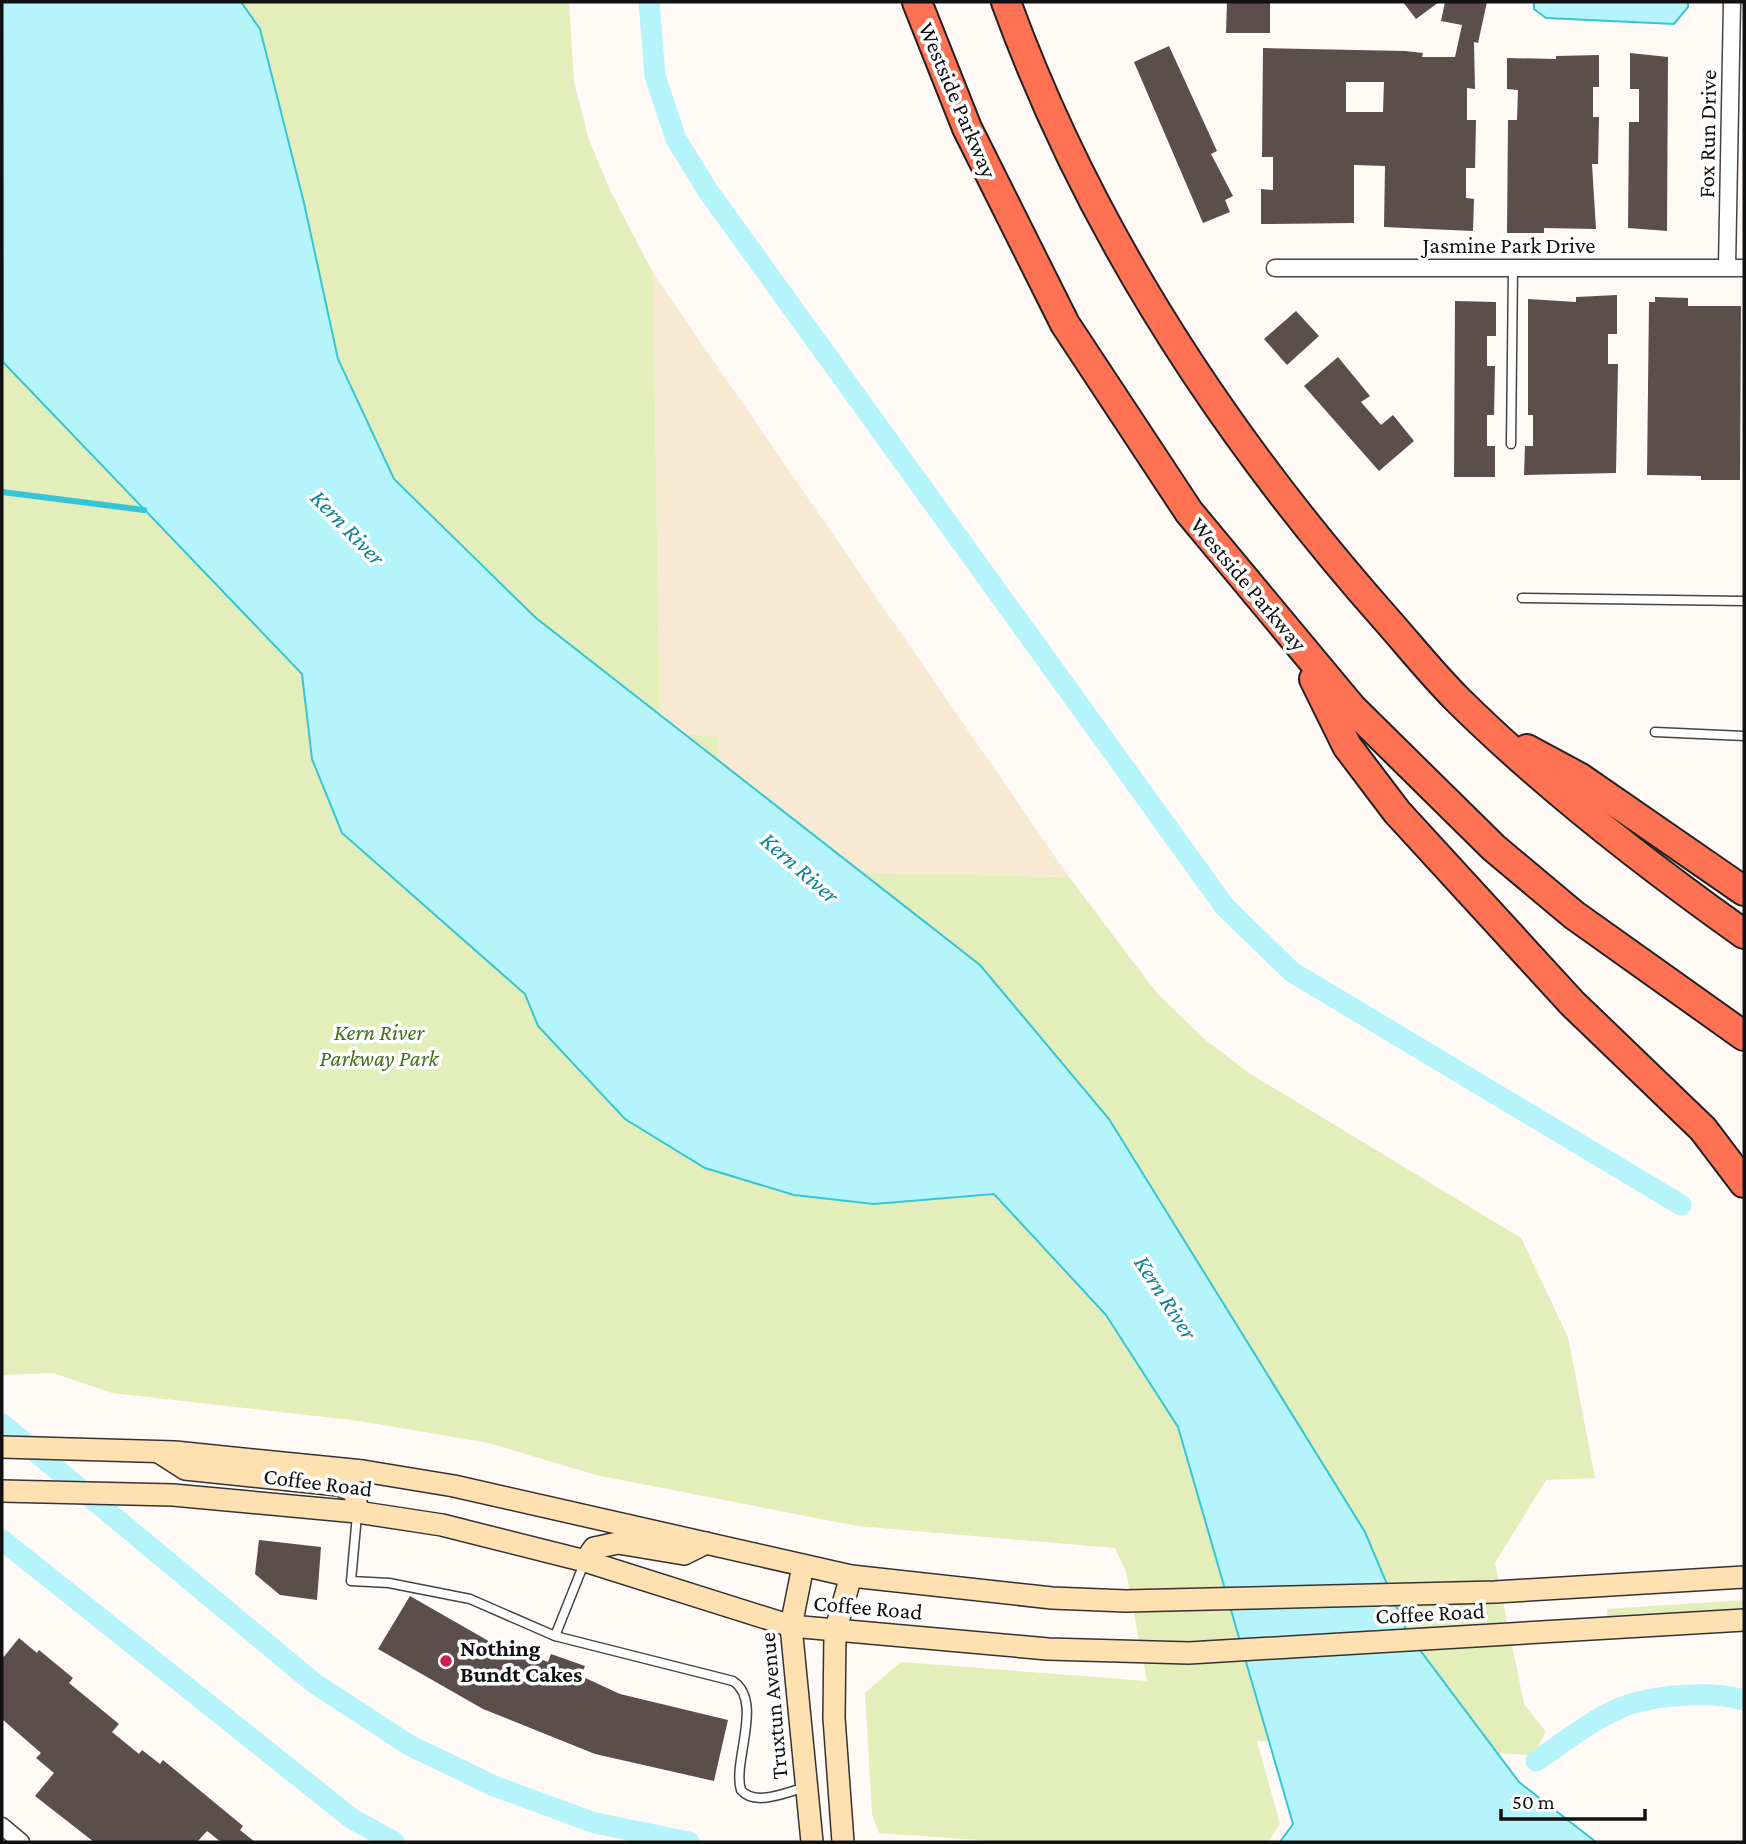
<svg xmlns="http://www.w3.org/2000/svg" width="1746" height="1844" font-family="'Crimson Pro',serif">
<rect width="100%" height="100%" fill="#fffaf5"/>
<polygon fill="#f8ead2" points="653,273 1069,877 712,871 660,733"/>
<g fill="#e3eeba">
<polygon points="2,2 569,2 574,82 589,140 610,190 653,273 660,733 718,737 712,870 1069,877 1156,992 1203,1038 1249,1073 1521,1238 1568,1337 1595,1478 1546,1480 1495,1563 1524,1704 1546,1732 1533,1755 1257,1741 1280,1824 1268,1842 1006,1842 879,1833 872,1814 865,1693 901,1662 1147,1681 1126,1572 1115,1548 857,1526 596,1475 489,1443 360,1421 112,1393 53,1373 2,1375"/>
<polygon points="1744,1600 1744,1608 1607,1618 1607,1609"/>
</g>
<g fill="#b5f4fb" stroke="#36c5d8" stroke-width="2">
<polygon points="2,2 241,2 260,29 304,203 338,359 394,479 536,618 980,965 1109,1119 1365,1532 1408,1634 1519,1782 1596,1842 1280,1842 1293,1824 1178,1427 1106,1315 994,1194 874,1204 794,1195 705,1168 625,1119 538,1026 525,994 342,833 312,759 302,674 3,362"/>
<polygon points="1534,2 1688,2 1688,7 1674,24 1546,18 1534,9"/>
</g>
<g fill="none" stroke-linecap="round" stroke-linejoin="round">
<polyline stroke="#36c5d8" stroke-width="6" points="2,492 144,510"/>
<g stroke="#b5f4fb" stroke-width="21">
<polyline points="649,2 655,76 676,139 708,191 1225,907 1292,972 1681,1205"/>
<polyline points="2,1424 314,1683 409,1745 494,1786 595,1823 689,1842"/>
<polyline points="2,1540 351,1818 394,1842"/>
<path d="M1536,1761C1563,1743 1590,1721 1620,1708C1651,1695 1712,1690 1744,1700"/>
</g>
</g>
<g fill="#5b4e4c" fill-rule="evenodd">
<polygon points="1227,2 1270,2 1270,33 1226,33"/>
<polygon points="1403,2 1439,2 1416,19"/>
<path d="M1445,2H1487L1478,43L1474,42L1475,89L1467,88V120H1476L1475,168H1466V198L1474,199L1473,231L1384,227L1385,166L1354,165V223L1261,224V189L1273,190V157H1262L1263,48L1405,51L1423,53L1422,57H1455L1462,25L1441,21ZM1346,82H1384L1383,112H1346Z"/>
<polygon points="1169,46 1217,151 1211,154 1233,196 1225,200 1230,212 1203,223 1134,62"/>
<polygon points="1630,53 1668,57 1667,231 1628,228 1629,122 1639,122 1639,89 1630,89"/>
<polygon points="1599,55 1599,87 1593,87 1593,117 1599,117 1598,164 1592,164 1596,229 1544,228 1544,233 1507,233 1508,120 1517,120 1518,90 1507,89 1507,58 1556,59 1556,56"/>
<polygon points="1617,295 1617,334 1608,334 1608,364 1618,364 1616,473 1524,475 1525,446 1533,446 1533,415 1528,415 1528,299 1576,302 1576,297"/>
<polygon points="1655,297 1688,298 1688,306 1741,306 1740,480 1701,480 1701,476 1647,475 1649,302 1655,302"/>
<polygon points="1455,301 1496,302 1496,336 1487,336 1487,366 1495,366 1494,415 1487,415 1487,446 1495,446 1495,477 1454,477"/>
<polygon points="1296,311 1319,336 1287,365 1264,339"/>
<polygon points="1338,357 1370,396 1361,402 1381,425 1393,415 1414,441 1379,471 1304,386"/>
<polygon points="259,1540 321,1547 317,1600 280,1595 255,1574"/>
<polygon points="410,1596 506,1651 509,1647 548,1662 551,1654 585,1666 581,1676 620,1694 728,1720 714,1781 595,1754 483,1709 378,1649"/>
<polygon points="19,1638 37,1653 39,1650 73,1678 69,1683 119,1724 112,1732 139,1754 142,1750 160,1764 163,1760 243,1826 240,1830 255,1842 221,1842 207,1831 197,1842 94,1842 35,1796 54,1773 36,1758 41,1753 2,1719 2,1659"/>
</g>
<g fill="none" stroke-linecap="round" stroke-linejoin="round">
<defs>
<g id="service">
<polyline points="1511,444 1513,267"/>
<polyline points="1522,598 1744,601"/>
<polyline points="1655,732 1744,736"/>
<path d="M357,1515L351,1581L389,1583L470,1599L555,1636L733,1681C764,1701 732,1762 741,1790C755,1807 787,1792 806,1787"/>
<polyline points="555,1636 585,1561"/>
</g>
<g id="minor">
<polyline points="1727,267 1732,2"/>
<polyline points="1275,268 1744,268"/>
<polyline points="2,1826 21,1842"/>
</g>
<g id="secondary">
<polyline points="2,1447 175,1452 363,1471 454,1486 851,1576 1052,1598 1126,1601 1495,1592 1744,1577"/>
<polyline points="160,1453 185,1469 338,1485 355,1491 357,1512"/>
<polyline points="2,1491 173,1495 357,1512 442,1525 585,1561 791,1626 1048,1649 1189,1653 1744,1620"/>
<polyline points="585,1561 594,1548 618,1543 684,1554 706,1543"/>
<polyline points="803,1566 791,1626 812,1842"/>
<polyline points="843,1842 834,1718 835,1632 851,1576"/>
</g>
<g id="motorway">
<polyline points="917,2 967,128 1065,324 1189,512 1352,708 1494,848 1574,915 1744,1036"/>
<path d="M1006,2C1089,230 1225,437 1385,618C1409,645 1432,674 1458,700C1545,786 1644,863 1744,934"/>
<polyline points="1314,679 1347,746 1397,812 1572,1003 1703,1129 1744,1183"/>
<polyline points="1527,749 1579,777 1744,891"/>
</g>
</defs>
<use href="#service" stroke="#444" stroke-width="11"/>
<use href="#minor" stroke="#444" stroke-width="19"/>
<use href="#secondary" stroke="#333" stroke-width="24"/>
<use href="#motorway" stroke="#222" stroke-width="32"/>
<use href="#service" stroke="#fff" stroke-width="8"/>
<use href="#minor" stroke="#fff" stroke-width="16"/>
<use href="#secondary" stroke="#ffe0b0" stroke-width="21"/>
<use href="#motorway" stroke="#fe7153" stroke-width="28"/>
</g>
<circle fill="#cd1c57" stroke="#fff" stroke-width="2.5" cx="446" cy="1661" r="7"/>
<g text-anchor="middle" dominant-baseline="central" stroke-width="7" stroke-linejoin="round" paint-order="stroke">
<g font-size="23" fill="#111" stroke="#fff">
<text transform="translate(958 100) rotate(67)">Westside Parkway</text>
<text transform="translate(1707 134) rotate(-89)">Fox Run Drive</text>
<text x="1509" y="245">Jasmine Park Drive</text>
<text transform="translate(1249 584) rotate(50)">Westside Parkway</text>
<text transform="translate(318 1482) rotate(7)">Coffee Road</text>
<text transform="translate(868 1607) rotate(5)">Coffee Road</text>
<text transform="translate(1430 1613) rotate(-3)">Coffee Road</text>
<text transform="translate(773 1706) rotate(-95)">Truxtun Avenue</text>
</g>
<g font-size="23" font-style="italic" fill="#446f1a" stroke="#fff">
<text x="379" y="1032">Kern River<tspan x="379" dy="26">Parkway Park</tspan></text>
</g>
<g font-size="23" font-weight="bold" fill="#111" stroke="#fff" text-anchor="start">
<text x="460" y="1648">Nothing<tspan x="460" dy="26">Bundt Cakes</tspan></text>
</g>
<g font-size="24" font-style="italic" fill="#0e8297" stroke="#fff">
<text transform="translate(348 527) rotate(46)">Kern River</text>
<text transform="translate(800 867) rotate(41)">Kern River</text>
<text transform="translate(1166 1297) rotate(57)">Kern River</text>
</g>
</g>
<rect width="1746" height="1844" fill="none" stroke="#111111" stroke-width="7"/>
<path d="M1501 1809v10h144v-10" fill="none" stroke="#111111" stroke-width="3.5"/>
<text x="1512" y="1809" font-size="21" fill="#111111" stroke="#ffffff" stroke-width="5" paint-order="stroke">50 m</text>
</svg>
